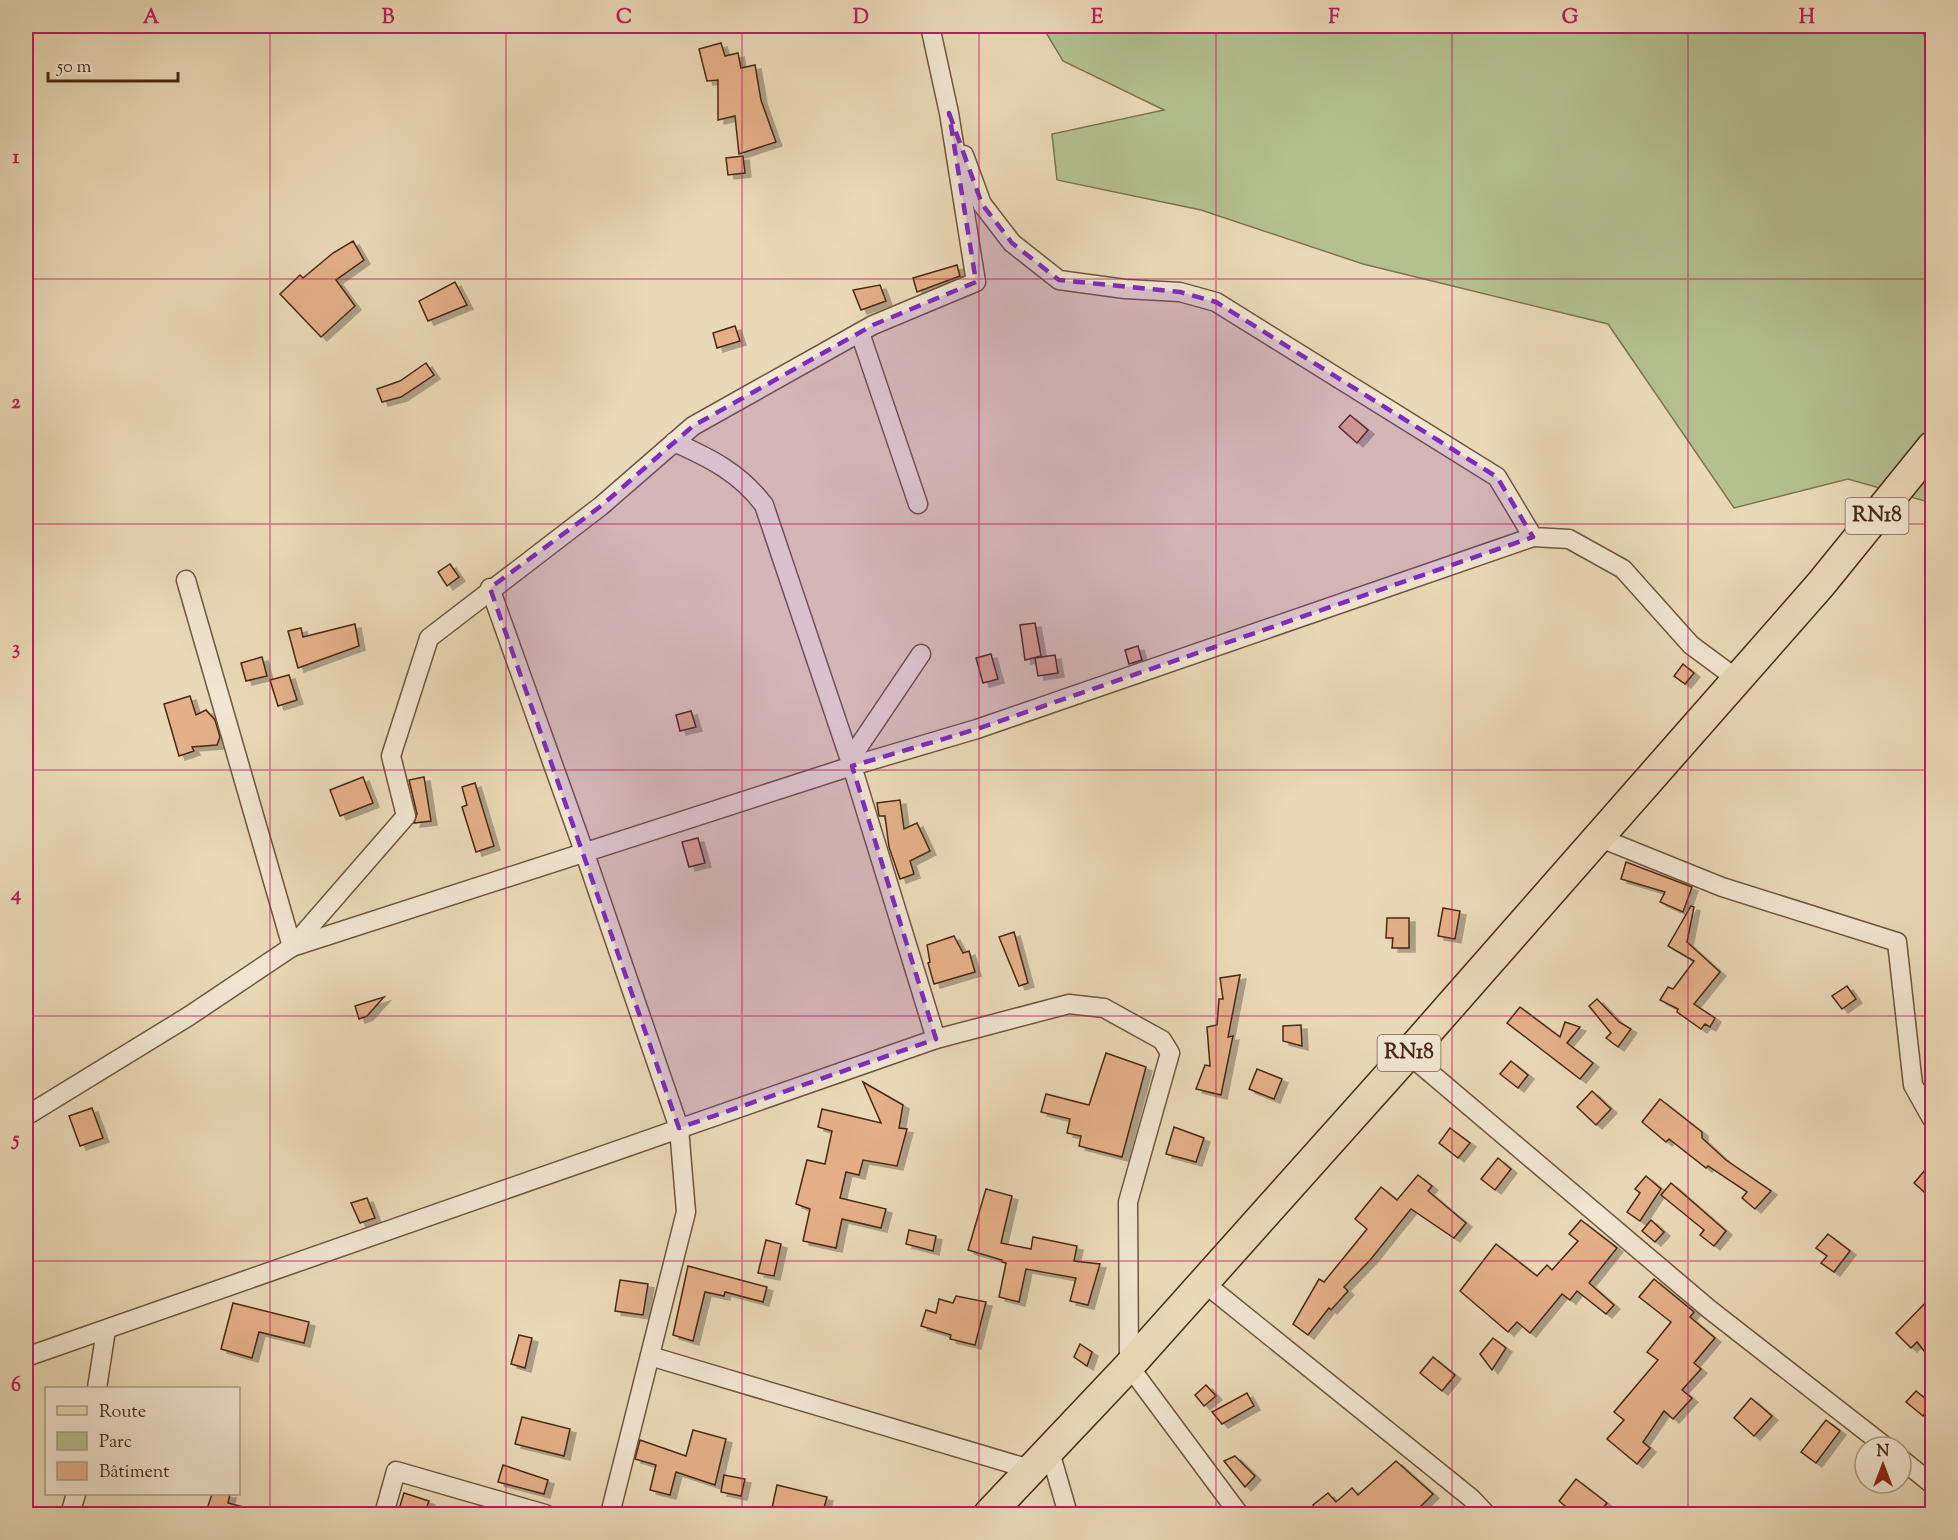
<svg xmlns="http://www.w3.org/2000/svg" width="1958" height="1540" font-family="'Sorts Mill Goudy',serif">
<defs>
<filter id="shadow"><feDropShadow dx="6" dy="4" stdDeviation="0" flood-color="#0004"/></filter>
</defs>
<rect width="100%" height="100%" fill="#ead9b8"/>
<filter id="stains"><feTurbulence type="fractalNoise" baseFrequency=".00333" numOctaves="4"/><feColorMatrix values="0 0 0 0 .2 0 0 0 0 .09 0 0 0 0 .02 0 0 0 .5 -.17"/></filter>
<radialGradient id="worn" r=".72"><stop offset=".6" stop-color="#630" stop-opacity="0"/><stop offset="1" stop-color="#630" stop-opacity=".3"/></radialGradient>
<polygon fill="#b4c090" stroke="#7e7452" stroke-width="1.5" points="1042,26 1918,26 1932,46 1932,503 1848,479 1734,508 1608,324 1363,264 1201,210 1057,180 1052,134 1164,110 1063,61"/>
<g fill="#e5b088" stroke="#492914" stroke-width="1.5" filter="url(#shadow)">
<polygon points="721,43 725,56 738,53 741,68 755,65 761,100 776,142 739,154 735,116 718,120 718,80 707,81 699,49"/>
<polygon points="743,156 745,173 728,175 726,158"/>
<polygon points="353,241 364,260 336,280 355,306 321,337 280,294 300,275 303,278 333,253"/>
<polygon points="957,265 960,276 917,292 913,278"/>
<polygon points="455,282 467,305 428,321 419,301"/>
<polygon points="880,285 886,301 861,310 853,290"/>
<polygon points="735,326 740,341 717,348 713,333"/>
<polygon points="426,363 434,375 401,397 382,402 377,389 400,381"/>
<polygon points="1350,415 1368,430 1357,443 1339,427"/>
<polygon points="450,564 459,577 447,586 438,572"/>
<polygon points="1035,623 1041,656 1025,660 1020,625"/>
<polygon points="355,624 359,646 298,668 288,631 301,628 303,637"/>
<polygon points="1138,646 1142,660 1129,664 1125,650"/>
<polygon points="991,654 998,679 983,683 976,658"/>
<polygon points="1055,655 1058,673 1038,676 1035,658"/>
<polygon points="262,657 267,676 246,681 241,663"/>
<polygon points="1683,664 1694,673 1685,684 1674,676"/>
<polygon points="289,675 297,700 278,706 270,680"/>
<polygon points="190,696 196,715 206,710 215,720 220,737 217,745 192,747 194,751 179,756 164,704"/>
<polygon points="691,711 696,727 680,731 676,715"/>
<polygon points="363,777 373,803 340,816 330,790"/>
<polygon points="424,777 431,821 414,823 417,814 409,780"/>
<polygon points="475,783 494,846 476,852 462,807 467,805 462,787"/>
<polygon points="900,800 904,829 917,823 930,851 910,861 914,874 900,879 889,847 885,816 879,816 877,803"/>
<polygon points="698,838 705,863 689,867 682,842"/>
<polygon points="1626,862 1692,887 1683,912 1660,902 1665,892 1621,879"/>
<polygon points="1691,906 1694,907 1687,942 1720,972 1694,1004 1715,1018 1710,1027 1705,1024 1701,1029 1677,1012 1678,1009 1660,1000 1668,987 1673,989 1694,961 1668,946"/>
<polygon points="1443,908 1460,911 1455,939 1438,936"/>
<polygon points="1387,918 1409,918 1409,948 1392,948 1393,938 1386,938"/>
<polygon points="1014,932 1028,983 1019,986 999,937"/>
<polygon points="954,936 963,953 969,951 975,972 934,984 928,963 930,962 927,945"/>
<polygon points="1240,975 1228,1037 1233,1036 1221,1095 1196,1089 1205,1065 1210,1066 1207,1027 1217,1025 1219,999 1223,999 1220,978"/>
<polygon points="1847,986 1856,999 1842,1009 1832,996"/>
<polygon points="384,997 367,1016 359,1019 355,1006"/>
<polygon points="1597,999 1619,1022 1631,1029 1618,1047 1606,1038 1611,1033 1589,1006"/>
<polygon points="1520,1007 1560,1037 1565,1022 1580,1027 1567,1043 1593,1063 1580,1079 1507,1023"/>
<polygon points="1301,1025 1302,1046 1283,1041 1283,1026"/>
<polygon points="1106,1053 1146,1067 1122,1157 1079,1146 1081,1136 1067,1133 1070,1119 1041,1112 1046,1094 1089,1105"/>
<polygon points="1511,1061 1528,1075 1518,1088 1500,1074"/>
<polygon points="1257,1069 1282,1079 1274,1099 1249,1089"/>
<polygon points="863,1082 903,1105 899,1128 907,1129 897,1166 863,1160 859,1175 846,1172 840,1198 886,1209 881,1228 842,1219 836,1248 803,1241 810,1209 796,1204 807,1160 825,1164 832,1131 818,1127 822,1109 881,1123"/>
<polygon points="1592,1091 1611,1109 1596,1125 1577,1107"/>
<polygon points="1660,1099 1702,1132 1702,1138 1726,1160 1771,1191 1755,1209 1742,1198 1747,1192 1708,1166 1706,1168 1669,1139 1666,1142 1642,1122"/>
<polygon points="92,1108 103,1138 80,1146 69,1116"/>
<polygon points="1174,1127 1204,1138 1196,1162 1166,1154"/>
<polygon points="1450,1128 1470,1143 1458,1158 1439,1143"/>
<polygon points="1498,1158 1511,1169 1495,1190 1481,1179"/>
<polygon points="1932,1162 1932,1199 1914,1183"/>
<polygon points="1418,1175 1432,1186 1428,1191 1466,1223 1454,1238 1411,1209 1371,1259 1344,1287 1348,1291 1331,1310 1329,1308 1308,1335 1293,1324 1319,1279 1324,1282 1367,1229 1355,1219 1381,1187 1397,1200"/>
<polygon points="1646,1176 1661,1189 1640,1221 1627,1212 1640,1193 1635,1189"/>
<polygon points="1671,1183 1726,1231 1714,1246 1700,1235 1704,1230 1661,1195"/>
<polygon points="986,1189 1012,1196 1001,1243 1031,1249 1033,1237 1077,1246 1074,1261 1100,1264 1088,1305 1070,1301 1076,1278 1026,1269 1019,1302 999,1297 1006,1263 1002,1262 1002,1260 968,1250"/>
<polygon points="367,1198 375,1218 360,1223 351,1203"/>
<polygon points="1581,1220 1617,1248 1589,1283 1614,1305 1606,1314 1577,1291 1570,1300 1562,1294 1530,1333 1517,1322 1508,1332 1460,1291 1496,1244 1537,1276 1547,1265 1552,1270 1578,1241 1569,1234"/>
<polygon points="1651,1220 1664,1232 1655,1242 1642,1231"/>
<polygon points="909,1230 936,1236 933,1251 906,1244"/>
<polygon points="1828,1234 1850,1251 1834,1272 1821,1263 1827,1256 1816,1248"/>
<polygon points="766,1240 781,1244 774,1276 758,1273"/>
<polygon points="688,1266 767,1287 763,1302 725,1292 724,1296 705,1292 693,1341 673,1335"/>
<polygon points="1654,1279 1694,1312 1690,1317 1715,1338 1694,1363 1701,1369 1682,1390 1692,1398 1673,1419 1664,1411 1643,1442 1650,1448 1637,1464 1607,1439 1624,1420 1614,1412 1658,1360 1647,1352 1671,1322 1639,1297"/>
<polygon points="620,1280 648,1284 643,1315 615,1311"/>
<polygon points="956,1296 986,1302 975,1345 950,1339 951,1335 921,1326 926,1310 936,1313 939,1299 953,1303"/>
<polygon points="1932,1296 1932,1327 1927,1332 1932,1338 1932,1361 1917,1342 1911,1348 1896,1333"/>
<polygon points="233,1303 309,1322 304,1343 259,1332 252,1358 221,1349"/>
<polygon points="519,1335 532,1338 525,1368 511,1364"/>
<polygon points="1493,1338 1506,1348 1492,1370 1480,1354"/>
<polygon points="1080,1344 1092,1352 1087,1366 1074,1357"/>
<polygon points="1433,1357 1455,1375 1442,1391 1420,1373"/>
<polygon points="1206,1385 1216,1396 1204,1406 1195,1395"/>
<polygon points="1916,1391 1932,1404 1923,1416 1906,1402"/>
<polygon points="1247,1393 1254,1406 1222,1424 1212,1412"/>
<polygon points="1751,1398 1772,1416 1754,1436 1734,1418"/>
<polygon points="522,1417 570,1429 564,1456 515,1444"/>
<polygon points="1826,1420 1840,1431 1816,1463 1801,1452"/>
<polygon points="693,1430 726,1439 715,1485 676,1472 670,1495 650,1490 656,1465 635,1459 640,1440 686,1456"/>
<polygon points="1235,1456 1255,1476 1245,1487 1224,1461"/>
<polygon points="1396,1461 1433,1494 1412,1515 1318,1515 1313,1505 1328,1493 1336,1502 1352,1488 1358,1495"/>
<polygon points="503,1465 548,1480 544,1494 498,1482"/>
<polygon points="724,1475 745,1479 741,1496 721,1492"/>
<polygon points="1576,1479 1607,1503 1597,1515 1576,1515 1559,1501"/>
<polygon points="777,1485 827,1497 822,1515 800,1515 772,1508"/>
<polygon points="404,1493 429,1501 424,1515 399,1509"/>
<polygon points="212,1494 230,1494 228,1503 255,1510 255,1515 205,1515"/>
</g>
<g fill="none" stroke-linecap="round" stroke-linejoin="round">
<defs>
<g id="minor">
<polyline points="964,155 982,204 1012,243 1059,280 1125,289 1180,292 1216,302 1497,477 1533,537 1569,539 1623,569 1691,645 1737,679"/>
<polyline points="860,333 918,504"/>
<path d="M674,442C710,458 740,473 764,505L852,766L936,1039"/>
<polyline points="186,580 292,947 852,766 977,729 1533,537"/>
<polyline points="490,588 585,854 679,1128 686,1212 610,1514"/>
<polyline points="852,766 855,752 921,654"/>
<polyline points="1598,837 1722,887 1897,942 1913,1085 1932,1119"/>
<polyline points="1408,1054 1709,1309 1886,1447"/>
<polyline points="26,1116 189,1016 292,947 406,816 391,756 429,638 601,506 693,426 873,325 976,282 949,113 930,26"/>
<polyline points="1203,1282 1471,1498 1486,1514"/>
<polyline points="650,1356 1033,1470"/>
<polyline points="26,1357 936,1039 1069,1004 1104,1008 1162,1040 1170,1053 1128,1202 1129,1366 1239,1514"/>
<polyline points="97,1388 106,1330"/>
<polyline points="1050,1452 1068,1514"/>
<polyline points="1901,1459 1932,1484"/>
<polyline points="70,1514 76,1494"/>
<polyline points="384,1514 396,1471 545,1514"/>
</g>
<polyline id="primary" points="989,1514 1129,1366 1408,1054 1821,584 1932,447"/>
</defs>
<use href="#minor" stroke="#71553d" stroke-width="21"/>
<use href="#primary" stroke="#492914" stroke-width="33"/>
<use href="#minor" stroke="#f1e6d1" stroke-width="18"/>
<use href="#primary" stroke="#ead9b8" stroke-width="30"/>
</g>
<path fill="#7b2cbf" fill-opacity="0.2" stroke="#7b2cbf" stroke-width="4.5" stroke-dasharray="12 8" stroke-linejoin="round" d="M949,113L982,204L1012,243L1059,280L1180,292L1216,302L1497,477L1533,537L977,729L852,766L936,1039L679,1128L490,588L601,506L693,426L873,325L976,282Z"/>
<path fill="none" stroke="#c2185b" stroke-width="1.5" stroke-opacity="0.55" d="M270,26V1514M506,26V1514M742,26V1514M979,26V1514M1216,26V1514M1452,26V1514M1688,26V1514M26,279H1932M26,524H1932M26,770H1932M26,1016H1932M26,1261H1932"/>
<g text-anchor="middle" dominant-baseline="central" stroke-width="6" stroke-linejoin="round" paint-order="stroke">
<g fill="#f1e6d1" stroke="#7b624d" stroke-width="1.5">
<rect x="1845.5" y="498" width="63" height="36" rx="4.5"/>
<rect x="1377.5" y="1035" width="63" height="36" rx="4.5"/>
</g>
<g font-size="21" font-weight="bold" fill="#492914">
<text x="1877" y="516">RN18</text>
<text x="1409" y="1053">RN18</text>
</g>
</g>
<rect width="1958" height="1540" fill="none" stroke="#ead9b8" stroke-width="66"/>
<rect x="45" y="1387" width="195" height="108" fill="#f1e6d1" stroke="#ae9a85" stroke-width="1.5"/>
<rect x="57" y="1406" width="30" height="9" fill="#ead9b8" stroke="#ae9a85" stroke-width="1.5"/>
<text x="99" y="1417" font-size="18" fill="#492914">Route</text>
<rect x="57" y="1432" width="30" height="18" fill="#b4c090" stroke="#ae9a85" stroke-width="1.5"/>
<text x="99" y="1447" font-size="18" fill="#492914">Parc</text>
<rect x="57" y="1462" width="30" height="18" fill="#e5b088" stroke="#ae9a85" stroke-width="1.5"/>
<text x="99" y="1477" font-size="18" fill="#492914">Bâtiment</text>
<g transform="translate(1883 1465)"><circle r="28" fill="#f1e6d1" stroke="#ae9a85" stroke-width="1.5"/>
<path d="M0-4.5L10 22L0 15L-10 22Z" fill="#8f2418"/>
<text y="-9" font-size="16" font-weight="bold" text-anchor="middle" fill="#492914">N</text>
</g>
<path d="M48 72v9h130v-9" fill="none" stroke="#492914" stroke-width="3"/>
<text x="57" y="72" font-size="18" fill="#492914" stroke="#f1e6d1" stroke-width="4.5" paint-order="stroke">50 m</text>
<rect x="33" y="33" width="1892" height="1474" fill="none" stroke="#c2185b" stroke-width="2"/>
<g font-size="20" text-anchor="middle" font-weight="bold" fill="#c2185b">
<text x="151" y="23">A</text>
<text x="388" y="23">B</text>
<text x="624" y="23">C</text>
<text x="861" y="23">D</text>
<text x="1097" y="23">E</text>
<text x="1334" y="23">F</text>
<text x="1570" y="23">G</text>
<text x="1807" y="23">H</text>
<text x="16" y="163">1</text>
<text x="16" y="408">2</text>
<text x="16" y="654">3</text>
<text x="16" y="900">4</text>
<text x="16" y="1145">5</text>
<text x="16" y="1391">6</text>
</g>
<rect width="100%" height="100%" filter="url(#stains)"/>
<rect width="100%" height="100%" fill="url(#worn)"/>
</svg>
